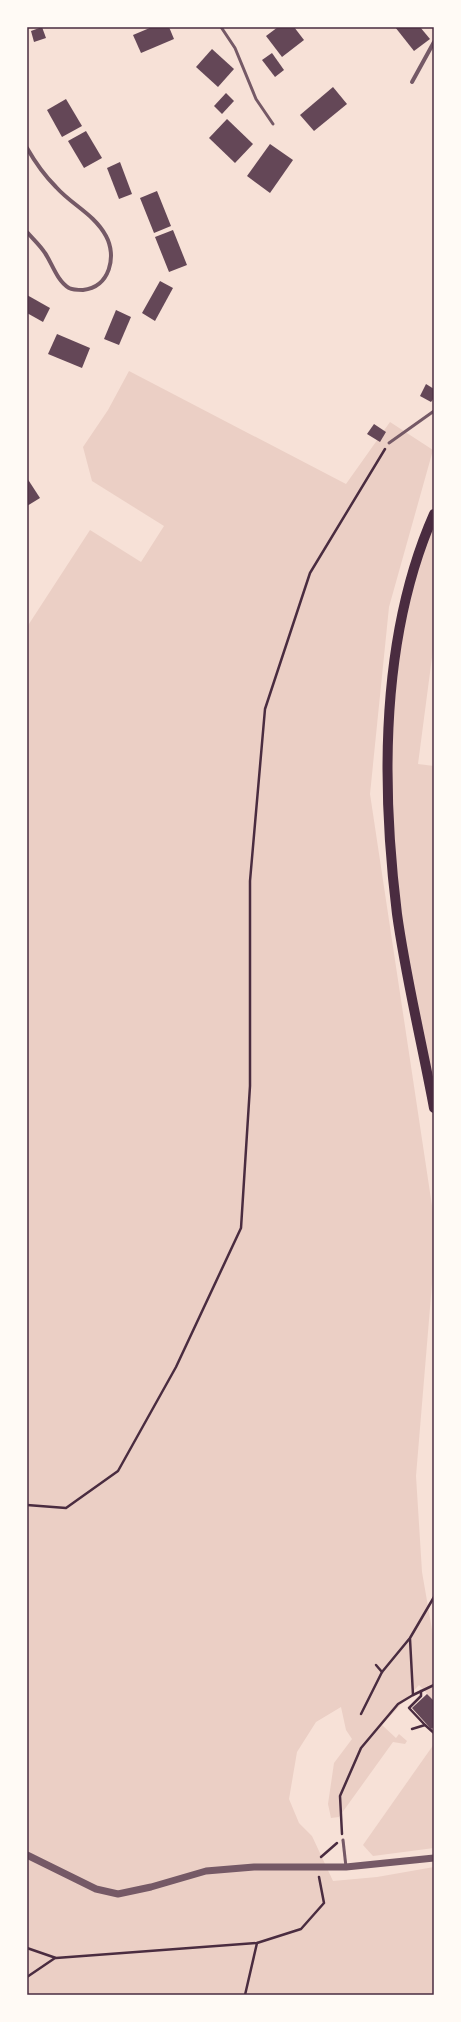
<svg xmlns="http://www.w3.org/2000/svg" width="461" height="2022" font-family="'DejaVu Sans',sans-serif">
<rect width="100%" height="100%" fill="#f7e1d7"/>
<g fill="#ebcfc5">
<polygon points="129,371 346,484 390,422 433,450 389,607 370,794 434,1219 434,1260 416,1476 422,1572 434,1641 434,1701 419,1685 382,1725 396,1738 399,1734 407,1741 405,1744 393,1742 339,1817 331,1818 328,1804 334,1763 352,1739 346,1730 341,1707 316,1722 297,1752 289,1799 299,1823 312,1836 333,1881 377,1877 434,1867 434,1995 27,1995 27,627 90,530 141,562 164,526 92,481 83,447 108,410"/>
<polygon points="434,517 434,642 418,764 434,766 434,1112 397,915 389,757 406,593"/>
<polygon points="434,1744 434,1848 373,1856 363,1845"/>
</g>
<g fill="#644757">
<polygon points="42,27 46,38 34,42 31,31"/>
<polygon points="152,27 169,27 174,39 141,53 133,35"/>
<polygon points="278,27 294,27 304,40 282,57 266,36"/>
<polygon points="395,27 420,27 430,39 414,51"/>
<polygon points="212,49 234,69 218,87 196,67"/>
<polygon points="272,53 284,70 275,77 262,60"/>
<polygon points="333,87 347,104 314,131 300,115"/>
<polygon points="226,93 234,101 222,114 214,106"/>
<polygon points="66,99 82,126 62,137 47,110"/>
<polygon points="227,119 253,144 235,163 209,138"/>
<polygon points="86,131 102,158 84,168 68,141"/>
<polygon points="270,144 293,160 270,193 247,176"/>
<polygon points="120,162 132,194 119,199 107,168"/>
<polygon points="157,191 171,226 154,233 140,198"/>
<polygon points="173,230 187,265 169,272 155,237"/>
<polygon points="160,281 173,288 155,321 142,313"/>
<polygon points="27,295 50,308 43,322 27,313"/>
<polygon points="116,310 131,317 119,345 104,339"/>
<polygon points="57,334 90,348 82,368 48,354"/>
<polygon points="426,384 434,389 434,398 431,402 420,396"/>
<polygon points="374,424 386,432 380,442 367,434"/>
<polygon points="27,478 40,498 27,506"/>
<polygon points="427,1694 434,1701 434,1727 431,1729 412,1708"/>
</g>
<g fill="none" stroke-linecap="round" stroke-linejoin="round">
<g stroke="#4a2c40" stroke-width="2.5">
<polyline points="27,1505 66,1508 118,1471 176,1367 241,1228 250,1086 250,881 265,709 310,573 385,449"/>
<polyline points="410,1639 413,1695"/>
<polyline points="376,1665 382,1672"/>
<polyline points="361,1714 382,1672 410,1638 434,1597"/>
<polyline points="425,1725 434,1733"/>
<polyline points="412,1729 425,1725 409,1708 421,1696 421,1691"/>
<polyline points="342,1834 340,1796 361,1748 398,1704 413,1695 434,1685"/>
<polyline points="321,1857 337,1843"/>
<polyline points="27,1948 56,1958 257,1943 301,1929 324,1903 319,1877"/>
<polyline points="27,1977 55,1958"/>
<polyline points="245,1995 257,1943"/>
</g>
<g stroke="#755966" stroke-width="3">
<polyline points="221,27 235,48 256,99 273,124"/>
<polyline points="389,443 434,411"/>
<polyline points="343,1840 346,1867"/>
</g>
<g stroke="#755966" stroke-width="4">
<polyline points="412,82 434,42"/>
<path d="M27,148C35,162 45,176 56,187C72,205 94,214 106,236C117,256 110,287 83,290C79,290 73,290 69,288C57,281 52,263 45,253C40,245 33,239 27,232"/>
</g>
<polyline stroke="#755966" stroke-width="7" points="27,1855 96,1889 118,1894 151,1887 206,1871 254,1867 346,1867 434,1858"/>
<path stroke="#4a2c40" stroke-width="10" d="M434,514C380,636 381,784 397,914C406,979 422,1043 434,1108"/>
</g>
<rect width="461" height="2022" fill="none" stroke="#fffaf5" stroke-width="56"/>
<rect x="28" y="28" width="405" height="1966" fill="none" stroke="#4a2c40" stroke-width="1.5"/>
</svg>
